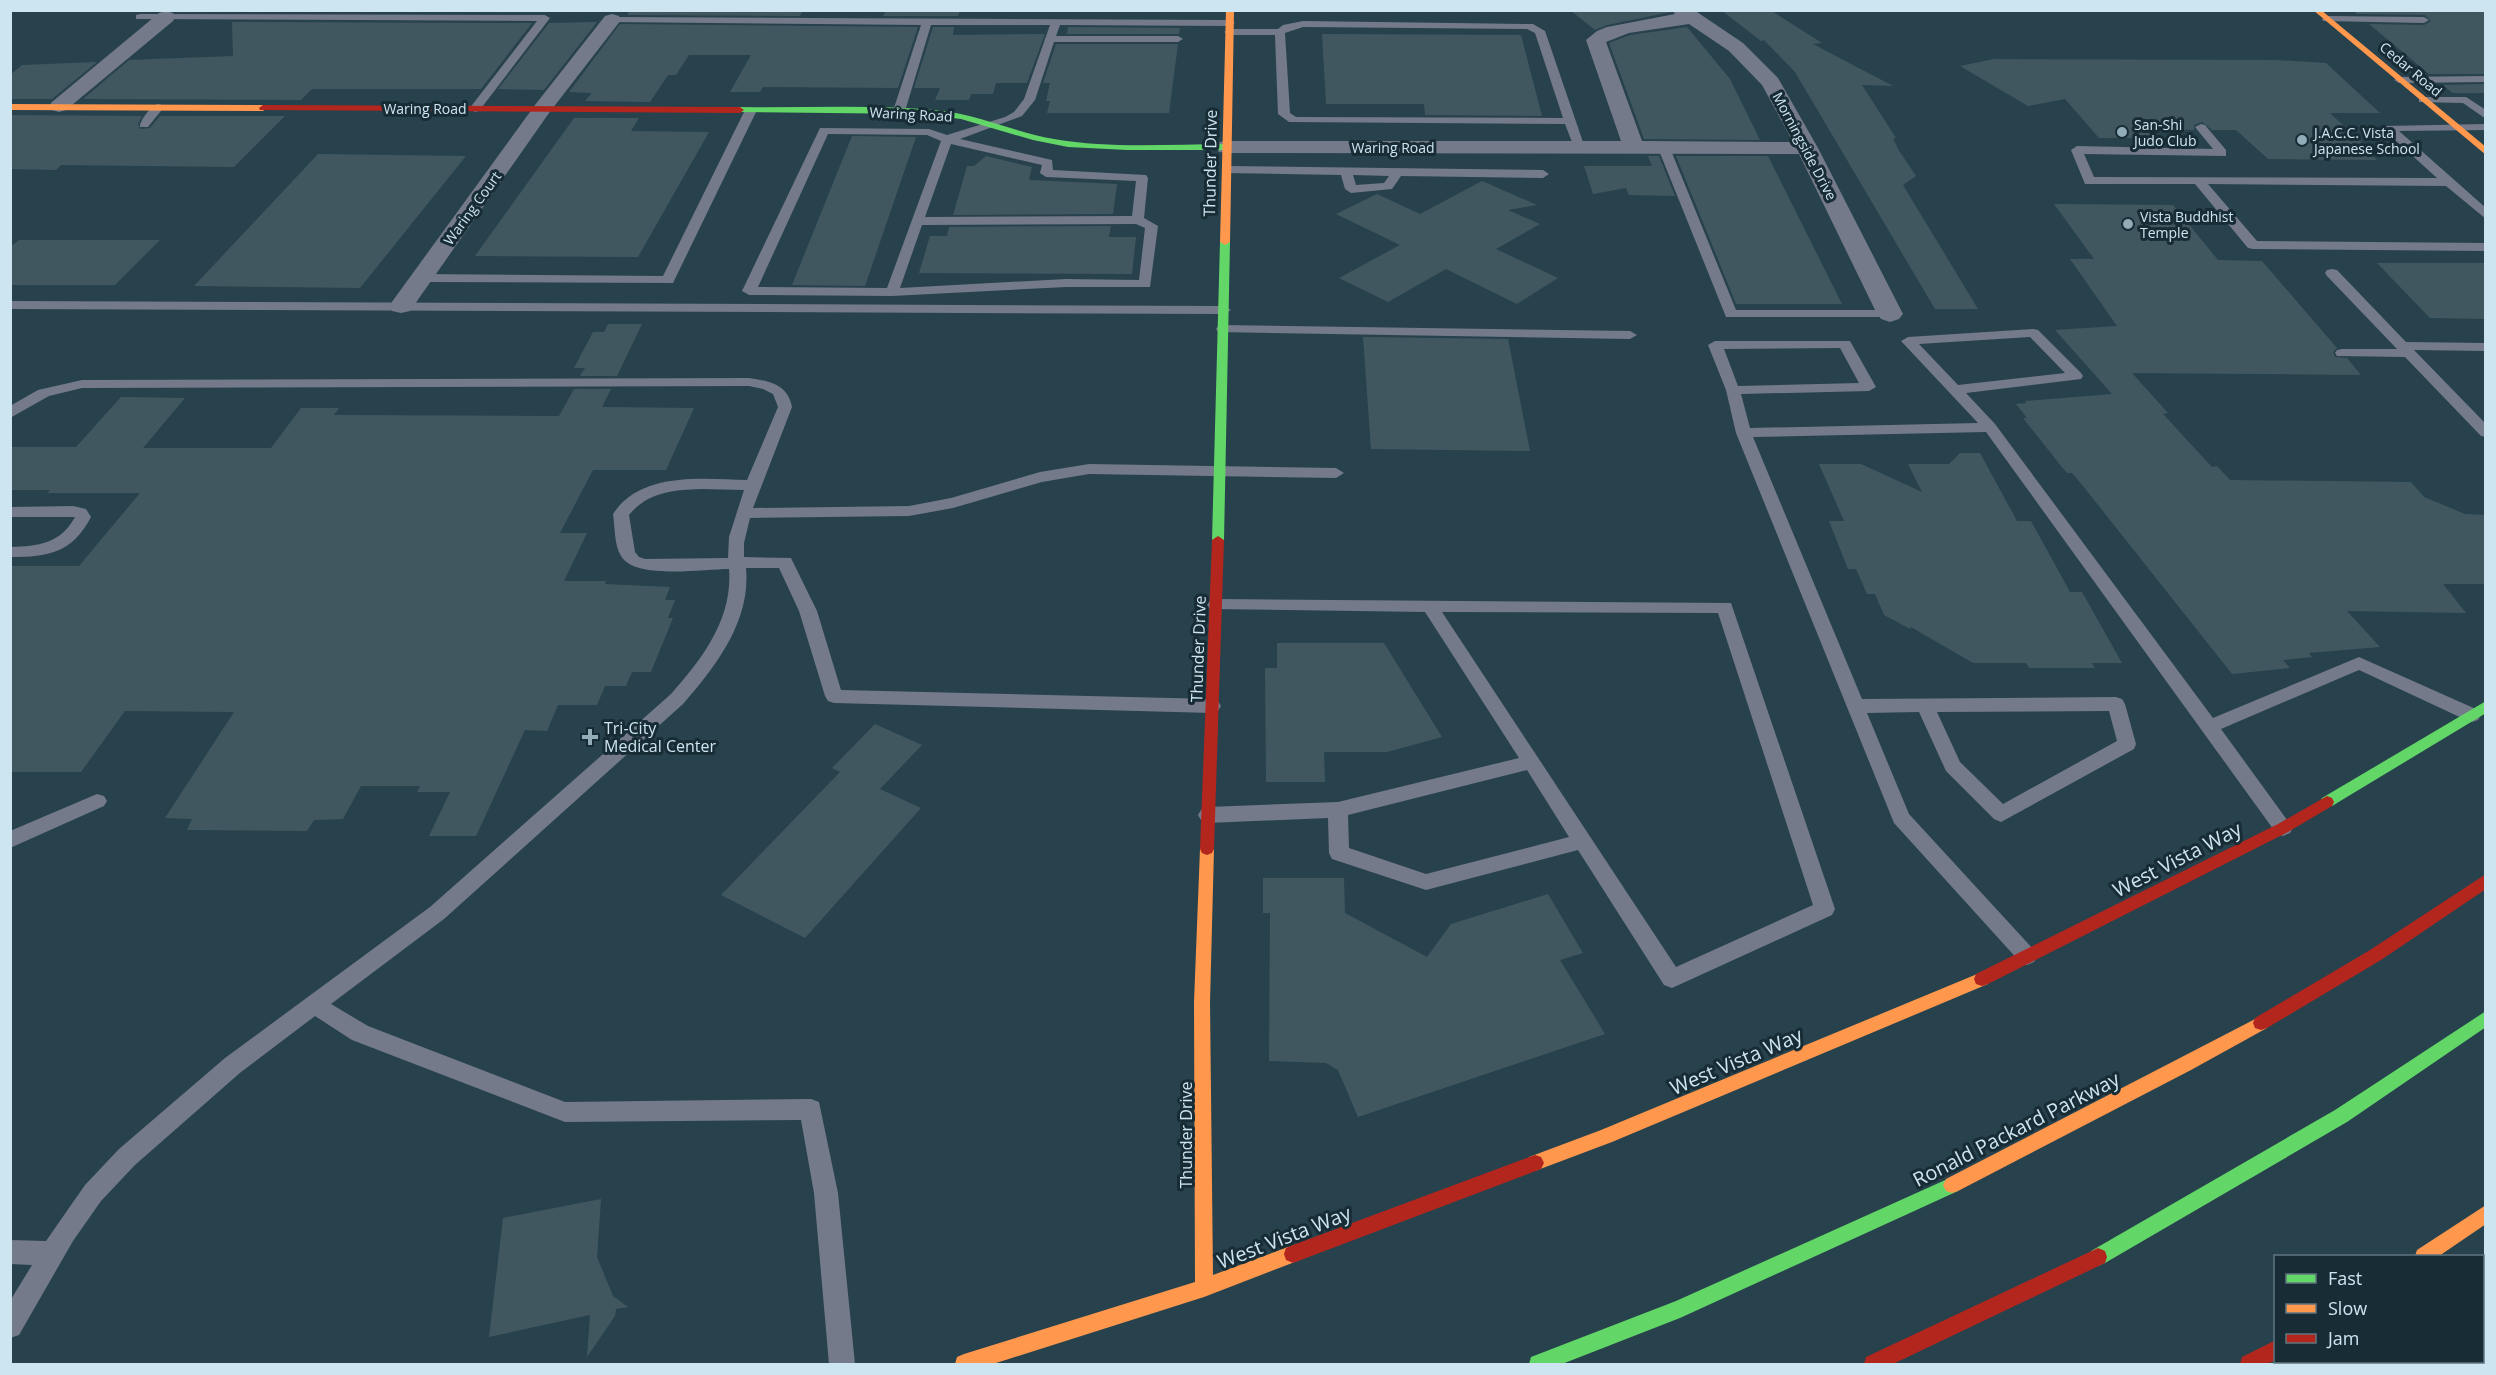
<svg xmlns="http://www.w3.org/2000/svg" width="2496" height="1375" font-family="'Open Sans',sans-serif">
<rect width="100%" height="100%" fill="#27424d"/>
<g fill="#415760">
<polygon points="630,10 803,10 800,16 627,15"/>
<polygon points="886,10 960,10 958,16 883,16"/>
<polygon points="1570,10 1670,10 1671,12 1607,25 1595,30"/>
<polygon points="1721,10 1770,10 1822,43 1813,44 1893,86 1862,85 1896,138 1893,138 1898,149 1916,176 1903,185 1978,309 1935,309 1795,72 1764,40 1761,41"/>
<polygon points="2353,10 2486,10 2486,74 2429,74 2369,24 2424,25 2431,21 2425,15 2357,14"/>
<polygon points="232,22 500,23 532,23 481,89 312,89 301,100 83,99 129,60 233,56"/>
<polygon points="597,22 544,90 498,89 549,23"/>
<polygon points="620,24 918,27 898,88 763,87 760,92 730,92 751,55 689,55 676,75 668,75 650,102 585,101 592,93 569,92"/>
<polygon points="933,27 954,27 953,35 1045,34 1027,83 996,83 993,94 971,94 969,100 935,100 940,88 914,88"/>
<polygon points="1068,27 1180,28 1179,34 1059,34 1067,34"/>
<polygon points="1687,27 1730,79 1760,140 1644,139 1609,43 1630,35"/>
<polygon points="1322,34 1521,35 1542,116 1425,115 1424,104 1326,104"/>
<polygon points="1056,44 1178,44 1169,113 1047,113 1050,101 1046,101 1050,83 1043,83"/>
<polygon points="1994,59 2276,60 2326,63 2380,113 2330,113 2372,152 2368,152 2377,160 2268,159 2236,130 2212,130 2202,122 2194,125 2194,130 2150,129 2155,136 2148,136 2150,138 2099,138 2065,99 2028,106 1960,66"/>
<polygon points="97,62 52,99 10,99 10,75 22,65"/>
<polygon points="2486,84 2486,93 2453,93 2442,85"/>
<polygon points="10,115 142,116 138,124 140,129 150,128 160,116 285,116 234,167 61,165 56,170 10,169"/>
<polygon points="574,118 639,118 631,131 709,132 638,257 475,256"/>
<polygon points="852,136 916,137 865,286 792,285"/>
<polygon points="318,154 466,156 360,288 194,286"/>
<polygon points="986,156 1032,167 1029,180 1117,184 1113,214 953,215 967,166 974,166"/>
<polygon points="1648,156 1659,156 1675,196 1629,195 1626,188 1593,194 1584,166 1652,166"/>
<polygon points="1676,156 1768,156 1842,304 1736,304"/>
<polygon points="1482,181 1537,205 1508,210 1540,224 1496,249 1558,278 1517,304 1446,269 1388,302 1339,278 1400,245 1336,214 1377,194 1420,214"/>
<polygon points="2054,204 2173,205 2218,260 2262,261 2337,348 2333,352 2335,357 2347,358 2361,375 2132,373 2168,413 2163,414 2212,467 2217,466 2230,480 2411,482 2424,497 2465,514 2486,515 2486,584 2443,584 2466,613 2347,611 2380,647 2309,653 2312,657 2283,660 2290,668 2232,674 2083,486 2072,473 2067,473 2061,466 2023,418 2027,418 2016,404 2026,403 2025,401 2112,394 2055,330 2117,326 2070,259 2094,259"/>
<polygon points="1111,226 1109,237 1136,237 1132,274 919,273 930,236 947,236 949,227"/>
<polygon points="19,240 160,240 115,285 10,285 10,247"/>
<polygon points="2377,263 2486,263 2486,319 2430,318"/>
<polygon points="608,324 642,324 617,376 580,376 585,368 574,368 593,332 604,332"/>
<polygon points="1363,337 1508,339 1530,451 1371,449"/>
<polygon points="574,389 611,389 602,407 694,408 666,470 593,470 560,533 587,533 564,581 606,581 605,584 670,587 665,600 675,600 668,618 673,618 651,672 632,672 626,686 605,686 597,705 558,705 547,731 525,730 476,836 429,836 450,792 417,792 420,786 361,786 343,819 314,820 307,831 187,830 192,819 165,818 234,712 125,711 81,772 10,772 10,566 79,566 140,493 47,493 50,490 10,490 10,447 76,447 121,397 185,398 143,448 271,448 301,408 339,408 334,415 559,416"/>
<polygon points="1960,453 1980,453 2017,521 2031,521 2070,592 2082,592 2122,663 2092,663 2095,668 2029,668 2026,663 1973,663 1911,627 1910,629 1884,615 1875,594 1867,594 1856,569 1848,569 1829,521 1844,521 1819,464 1861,464 1922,492 1908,464 1949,464"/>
<polygon points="1277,643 1384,643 1442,737 1387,752 1324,752 1325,782 1266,782 1265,668 1277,668"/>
<polygon points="875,724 922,745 880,789 921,808 805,938 721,895 840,772 832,768"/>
<polygon points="1263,878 1344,878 1345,913 1427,957 1451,924 1548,894 1583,953 1560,960 1605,1034 1358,1117 1338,1070 1326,1063 1269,1061 1270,913 1263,913"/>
<polygon points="601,1199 597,1257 613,1296 628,1307 616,1309 615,1316 587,1357 590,1315 489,1337 503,1218"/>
</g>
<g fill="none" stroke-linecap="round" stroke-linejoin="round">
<g fill="#747a8a" fill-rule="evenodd">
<polygon points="140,14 545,15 550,18 479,111 475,112 469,109 537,21 136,19 136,15"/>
<polygon points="2327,16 2424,17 2429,20 2424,23 2323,21 2322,19"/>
<path d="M612,17L1230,20L1235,23L1230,26L1060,25L1056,36H1178L1183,39L1178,42H1054L1035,100L1022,116L960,139L1052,160L1053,170L1146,175L1148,178L1144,218L1158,226L1150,287H1066L892,296L749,295L742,291L820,128L929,129L947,135L1005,117L1014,112L1024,99L1050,25H931L905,111L899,114L893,111L921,25L608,22L607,20ZM828,134L927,135L941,141L887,288L758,287ZM951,144L1042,165L1040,173L1046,177L1136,181L1132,216L925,217ZM1136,224L1145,228L1139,280L1066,279L900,288L922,225Z"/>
<path d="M1303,21L1533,24L1545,31L1585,148L1579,152L1575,150L1565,124L1289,122L1278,114L1275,35H1229L1224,32L1229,29H1278L1283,25ZM1303,27L1527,29L1535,33L1563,118L1296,117L1290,113L1285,33Z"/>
<polygon points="2486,76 2486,82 2399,83 2394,80 2399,77"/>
<polygon points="2423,97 2466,97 2486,110 2486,119 2463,103 2419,102 2419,98"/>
<path d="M158,104L162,105L164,107L148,127H140C139,121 151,106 158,104Z"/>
<polygon points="751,107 757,110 673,283 421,282 414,278 421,274 663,276 745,110"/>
<polygon points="2201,124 2205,125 2226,150 2226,156 2084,154 2094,177 2437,178 2384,130 2384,126 2486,124 2486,130 2399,131 2486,208 2486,219 2446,186 2208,184 2257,241 2486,243 2486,251 2253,249 2248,248 2195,184 2085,184 2071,150 2077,146 2213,149 2195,127"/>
<polygon points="1664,144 1670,148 1736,310 1890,310 1897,314 1895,317 1726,317 1658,148"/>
<path d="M1227,166L1543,170L1549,174L1543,178L1401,176L1392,189L1351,193L1345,189L1341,175L1223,173V167ZM1353,175L1389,176L1384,183L1356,185Z"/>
<polygon points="2332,269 2337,270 2406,342 2486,343 2486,351 2414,350 2486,424 2486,437 2481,436 2405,357 2337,356 2335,353 2337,350 2342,349 2397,349 2327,276 2325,273 2327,270"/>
<polygon points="10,301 1224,306 1231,310 1224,314 10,309"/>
<polygon points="1223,325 1630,331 1637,335 1630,339 1218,332 1216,329 1218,326"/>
<path d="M2033,329L2038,330L2081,373L2083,376L2081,379L1966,393L1995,424L2213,718L2359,657L2478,710L2481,715L2478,720L2472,722L2466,720L2359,670L2221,729L2293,828L2290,833L2283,836L2276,833L1986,432L1753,437L1862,699L2116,697L2122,699L2125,704L2136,744L2134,749L2001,822L1994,819L1946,771L1919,712L1867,713L1909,814L2034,950L2038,956L2034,962L2027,965L2020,962L1894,823L1736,433L1726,390L1708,345L1715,341H1850L1876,387L1869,391L1741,394L1750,428L1978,423L1901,341L1908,337ZM2030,337L2065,373L1958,385L1919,344ZM1840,348L1859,383L1738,386L1724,349ZM2109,711L2117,741L2003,804L1960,762L1937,712Z"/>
<path d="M749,378C769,381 788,384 792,407L753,508L909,506L951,498L1040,472L1089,464L1336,468L1344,473L1336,478L1089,474L1042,482L953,508L909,516L750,518L744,543V557L791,558L817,611L841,690L1212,699L1218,701L1221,706L1218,711L1212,713L834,703L828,701L825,696L799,611L779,568H746C751,621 716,666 683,704L444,919L331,1004L368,1026L565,1102L811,1099L819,1102L838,1193L855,1364H829L814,1193L801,1120L565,1122L352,1040L315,1016L241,1072L135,1165L101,1201L73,1241L19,1335L10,1338V1301L32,1265L10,1264V1240L46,1241L85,1185L119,1149L225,1058L430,907L671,694C702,659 733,619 729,569C703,569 635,580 621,556C614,545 615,526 613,514C641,471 703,479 747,480L778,407L773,394L763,389L749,386L82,388L49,396L10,418V406L38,390L82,380ZM701,489L744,490L729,537L728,558L645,559L639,557L635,552L629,515C648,492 673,490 701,489Z"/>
<path d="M73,506L86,509L91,517C72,553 49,557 10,557V547C39,546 60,544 75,517H10V507Z"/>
<path d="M1216,599L1731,603L1835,909L1832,915L1672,988L1664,985L1578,850L1426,890L1332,859L1329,853L1328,818L1208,823L1201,820L1198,815L1201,810L1208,807L1338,802L1519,758L1425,612L1210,609L1207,605L1210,601ZM1442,612L1718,613L1813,905L1676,967ZM1527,770L1569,837L1426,874L1349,848L1348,815Z"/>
<polygon points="97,794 104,796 107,801 104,806 10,848 10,831"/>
<polygon points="2482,1282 2486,1283 2486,1309 2482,1308"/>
</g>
<g fill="#747a8a" fill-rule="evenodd">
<path d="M1672,10H1694L1743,43L1778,78L1818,148L1903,314L1899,319L1890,322L1881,319L1877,314L1799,154L1227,153L1219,152L1216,147L1219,142L1227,141H1621L1586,40L1597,31L1607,27L1675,14ZM1689,24L1729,51L1762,85L1793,142L1642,141L1606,42L1629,33Z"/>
<polygon points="166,11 173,13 175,17 173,21 66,110 59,112 52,110 49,106 52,102 159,13"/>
<polygon points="612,14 619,16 621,20 549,113 410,311 401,313 392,311 389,306 535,105 605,16"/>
</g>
<g fill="#63d668" fill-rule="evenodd">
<path d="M740,107C808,108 877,104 944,111C982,116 1017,133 1054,139C1111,149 1170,144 1227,144L1231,147L1227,150H1127L1068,147L1033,140L961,119L919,114L737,112L736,110Z"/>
<polygon points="1225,239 1230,242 1224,540 1218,544 1212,540 1220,242"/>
<polygon points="2486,701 2486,713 2332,806 2322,806 2320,802 2322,798"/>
<polygon points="2486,1011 2486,1027 2347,1122 2105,1263 2098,1266 2091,1263 2089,1257 2091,1251 2335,1110"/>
<polygon points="1952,1177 1958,1179 1961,1185 1958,1191 1680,1318 1562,1364 1529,1364 1531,1357 1676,1301"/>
</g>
<g fill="#ff974d" fill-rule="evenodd">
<polygon points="1226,10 1234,10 1230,242 1225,245 1220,242"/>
<polygon points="2313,10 2321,10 2486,147 2486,155"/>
<polygon points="10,104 263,105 267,108 263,111 10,110"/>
<polygon points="1207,843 1212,845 1214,849 1210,1002 1213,1275 1293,1245 1300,1248 1302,1254 1300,1260 1204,1297 993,1364 955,1364 957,1357 964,1354 1195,1282 1194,1002 1200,849 1202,845"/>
<polygon points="1982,972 1988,974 1990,979 1988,984 1612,1142 1535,1171 1529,1169 1526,1163 1529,1157 1601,1130"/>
<polygon points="2261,1016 2267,1018 2269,1023 2267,1028 2191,1070 1958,1191 1952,1193 1946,1191 1943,1185 1946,1179"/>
<polygon points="2486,1205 2486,1224 2439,1256 2415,1256 2417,1250"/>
</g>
<g fill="#b3261e" fill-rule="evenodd">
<polygon points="263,105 740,107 744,110 740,113 260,110 259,108"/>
<polygon points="1218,536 1224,540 1214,849 1212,853 1207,855 1202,853 1200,849 1212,540"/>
<polygon points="2327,796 2332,798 2334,802 2332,806 2288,832 1988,984 1982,986 1976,984 1974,979 1976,974 2278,824"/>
<polygon points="2486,874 2486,889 2381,960 2267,1028 2261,1030 2255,1028 2253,1023 2255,1018 2370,950"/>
<polygon points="1535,1155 1541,1157 1544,1163 1541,1169 1293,1263 1286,1260 1284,1254 1286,1248 1293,1245"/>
<polygon points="2098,1248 2105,1251 2107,1257 2105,1263 1893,1364 1864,1364 1866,1357"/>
<polygon points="2276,1340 2276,1360 2267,1364 2240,1364 2242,1357"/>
</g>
</g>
<g fill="#92acb8" stroke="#182c35" stroke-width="2">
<circle cx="2122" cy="132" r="6"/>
<circle cx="2302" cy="140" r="6"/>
<circle cx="2128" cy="224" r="6"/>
<path d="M587 728h6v6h6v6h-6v6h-6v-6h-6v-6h6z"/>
</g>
<g text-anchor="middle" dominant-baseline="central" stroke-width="6" stroke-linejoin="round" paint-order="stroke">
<g font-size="14" fill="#cce5f1" stroke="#182c35">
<text transform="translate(2411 69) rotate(40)">Cedar Road</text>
<text x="425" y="108">Waring Road</text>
<text transform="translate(911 114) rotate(3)">Waring Road</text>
<text transform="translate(1805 146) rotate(62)">Morningside Drive</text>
<text x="1393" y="147">Waring Road</text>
<text transform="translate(472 208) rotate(-54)">Waring Court</text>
</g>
<g font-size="14" fill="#cce5f1" stroke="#182c35" text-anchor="start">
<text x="2134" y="124">San-Shi<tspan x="2134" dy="16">Judo Club</tspan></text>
<text x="2314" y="132">J.A.C.C. Vista<tspan x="2314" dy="16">Japanese School</tspan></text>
<text x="2140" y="216">Vista Buddhist<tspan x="2140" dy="16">Temple</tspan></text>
</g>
<g font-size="16" fill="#cce5f1" stroke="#182c35">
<text transform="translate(1210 163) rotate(-89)">Thunder Drive</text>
<text transform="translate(1198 649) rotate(-88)">Thunder Drive</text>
<text transform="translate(1186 1135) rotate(-90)">Thunder Drive</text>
</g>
<g font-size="16" fill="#cce5f1" stroke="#182c35" text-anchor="start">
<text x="604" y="728">Tri-City<tspan x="604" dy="18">Medical Center</tspan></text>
</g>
<g font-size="20" fill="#cce5f1" stroke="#182c35">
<text transform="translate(2177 859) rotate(-27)">West Vista Way</text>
<text transform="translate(1736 1061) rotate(-23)">West Vista Way</text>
<text transform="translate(2016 1129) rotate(-27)">Ronald Packard Parkway</text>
<text transform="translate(1284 1237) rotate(-21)">West Vista Way</text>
</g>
</g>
<rect width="2496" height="1375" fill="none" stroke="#cce5f1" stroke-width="24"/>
<rect x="2274" y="1255" width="210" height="108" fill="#182c35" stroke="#607680" stroke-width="1.5"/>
<rect x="2286" y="1274" width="30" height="9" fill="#63d668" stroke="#607680" stroke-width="1.5"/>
<text x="2328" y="1285" font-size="18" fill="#cce5f1">Fast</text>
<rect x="2286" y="1304" width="30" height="9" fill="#ff974d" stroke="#607680" stroke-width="1.5"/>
<text x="2328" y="1315" font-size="18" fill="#cce5f1">Slow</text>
<rect x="2286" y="1334" width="30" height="9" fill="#b3261e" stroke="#607680" stroke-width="1.5"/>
<text x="2328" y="1345" font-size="18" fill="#cce5f1">Jam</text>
</svg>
